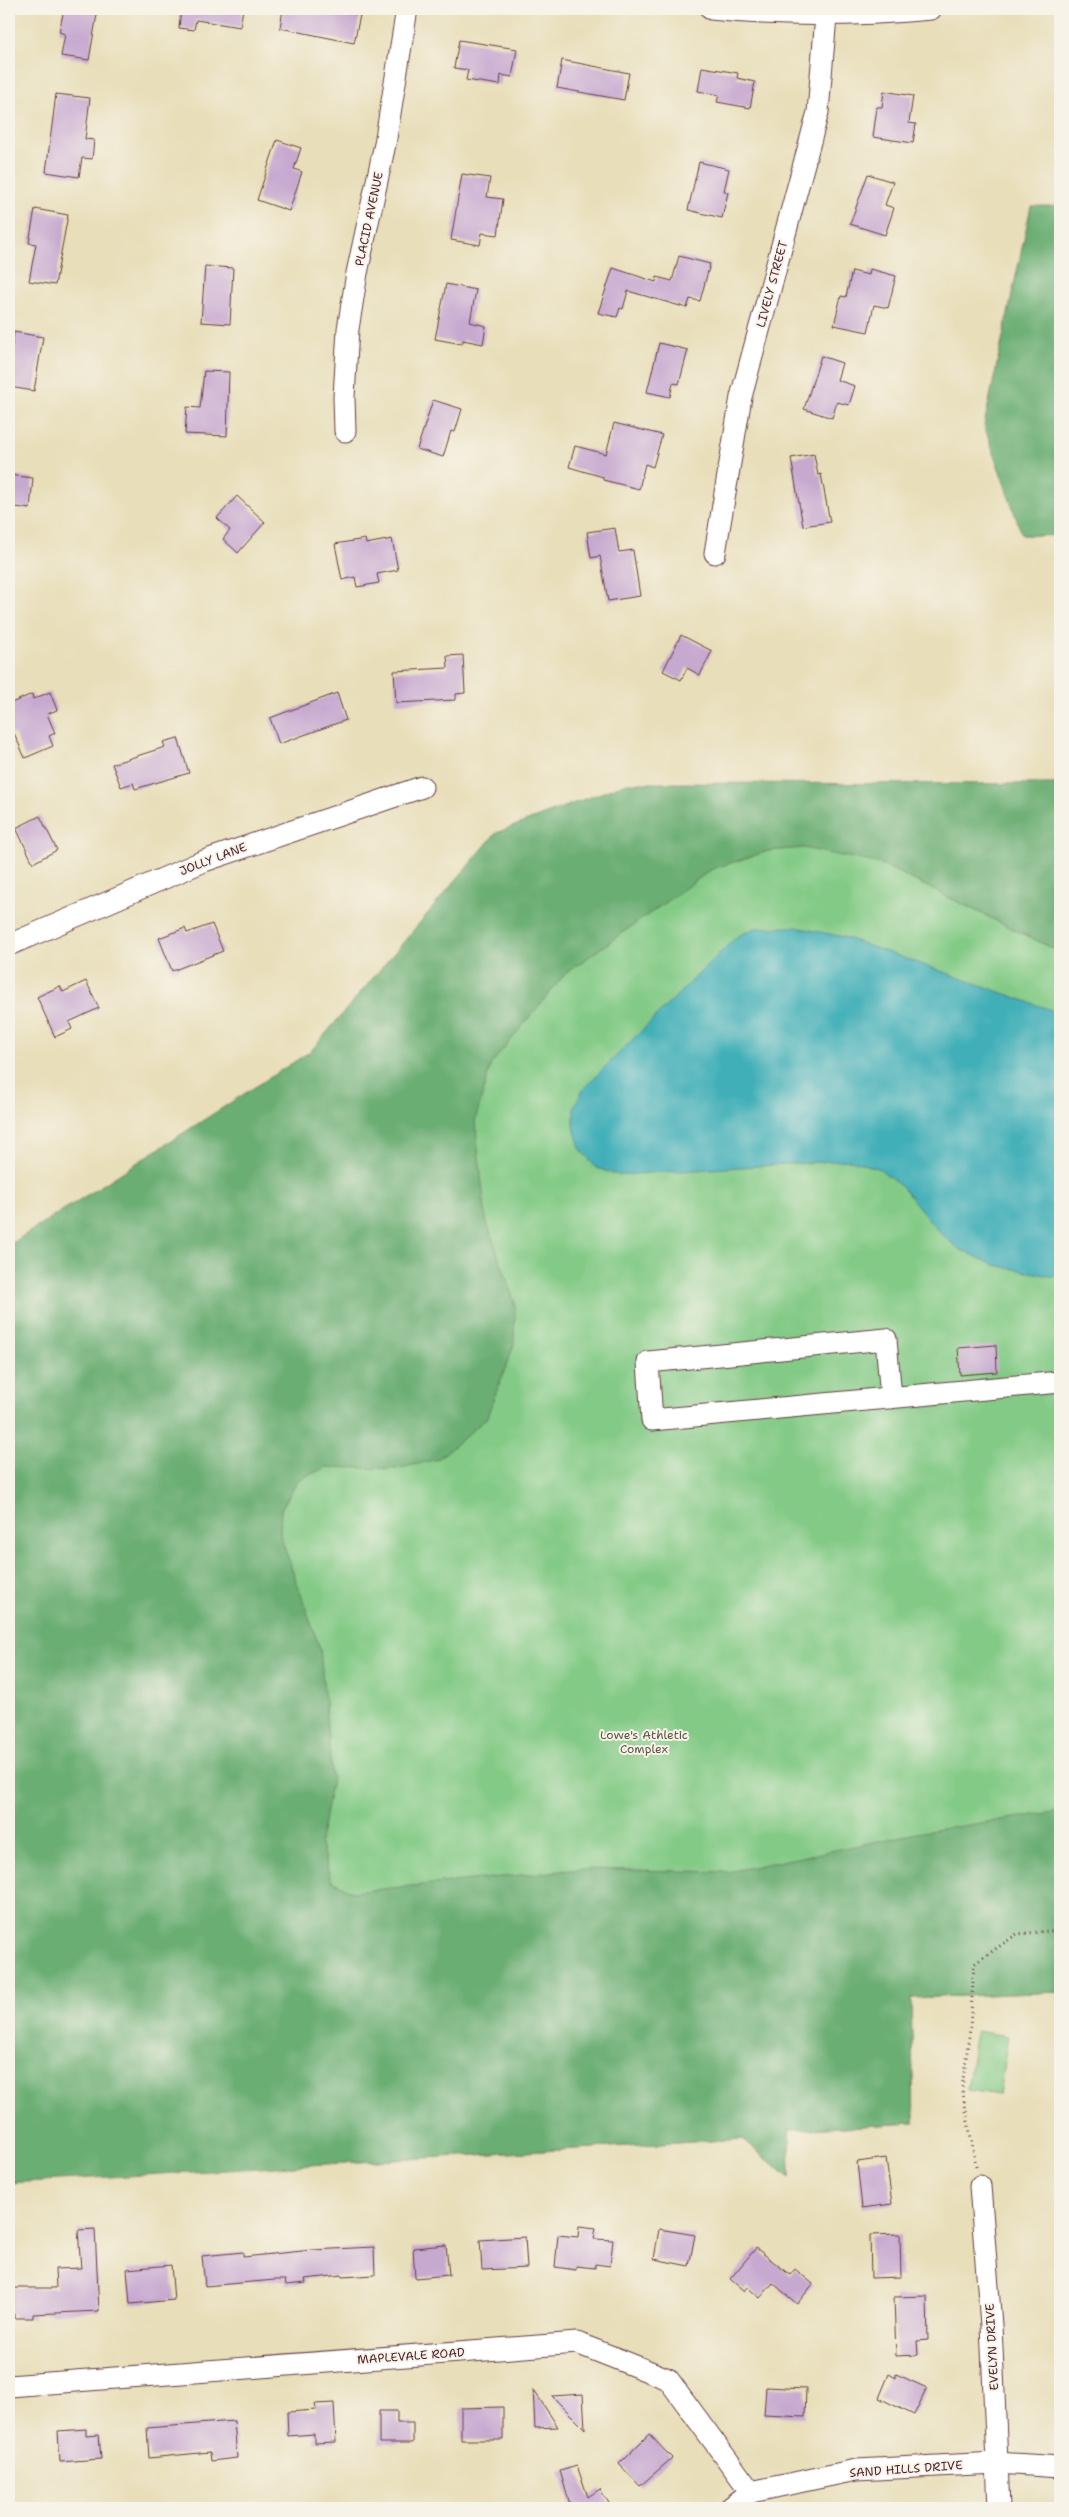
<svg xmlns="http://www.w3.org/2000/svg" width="1069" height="2517" font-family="'Shantell Sans',sans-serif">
<rect width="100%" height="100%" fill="#f7f3e8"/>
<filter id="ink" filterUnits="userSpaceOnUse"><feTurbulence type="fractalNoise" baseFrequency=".02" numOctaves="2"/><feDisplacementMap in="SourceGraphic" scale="10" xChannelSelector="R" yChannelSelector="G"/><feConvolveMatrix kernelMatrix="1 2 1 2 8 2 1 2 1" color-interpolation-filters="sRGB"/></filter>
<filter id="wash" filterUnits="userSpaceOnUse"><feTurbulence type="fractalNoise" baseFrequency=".0096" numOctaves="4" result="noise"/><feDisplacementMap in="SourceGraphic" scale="20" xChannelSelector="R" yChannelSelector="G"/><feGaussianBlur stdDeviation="1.12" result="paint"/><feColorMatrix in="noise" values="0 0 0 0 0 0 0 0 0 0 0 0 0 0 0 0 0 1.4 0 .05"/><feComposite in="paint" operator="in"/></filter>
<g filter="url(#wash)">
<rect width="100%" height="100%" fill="#e8deb9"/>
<g fill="#83ca86" stroke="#667458">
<polygon points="785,817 1060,952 1060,1992 911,1998 914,2123 789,2130 790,2178 742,2139 289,2166 261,1439 433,1067"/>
<polygon points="976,2031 1008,2036 999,2095 967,2090"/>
</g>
<g fill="#6aae73" stroke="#5a664f">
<polygon points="1031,206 1060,206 1060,536 1022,535 984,425"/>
<polygon points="627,783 1060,784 1060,952 881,864 803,848 768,851 712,869 566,973 491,1064 475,1121 486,1220 515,1303 514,1345 486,1419 438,1459 397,1469 327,1467 298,1480 281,1509 280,1535 320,1649 332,1779 320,1842 331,1880 352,1892 581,1869 728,1872 922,1832 1060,1811 1060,1992 911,1998 914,2123 789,2130 790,2178 742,2139 9,2183 9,1245 311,1051 496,833"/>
</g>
<polygon fill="#3fafb8" stroke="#446772" points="796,927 844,937 1060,1013 1060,1276 1050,1276 994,1265 959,1249 939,1232 903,1188 880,1169 851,1160 618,1175 596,1168 580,1148 574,1127 574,1107 584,1088 736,937 755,928"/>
<g id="blocks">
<g fill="#c7a9d0">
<polygon points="64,9 98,9 89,60 61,56 65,34 59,32"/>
<polygon points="181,9 243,9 240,27 196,20 194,30 179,28"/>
<polygon points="283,9 329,9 360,15 354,43 280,28"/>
<polygon points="459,40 517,49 512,77 501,75 500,85 466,80 468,70 454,68"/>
<polygon points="562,60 629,73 624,100 557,88"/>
<polygon points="702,67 738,73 737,78 755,82 750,108 717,102 719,95 698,91"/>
<polygon points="884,91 913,96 909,123 916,124 913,143 873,137 877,107 882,107"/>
<polygon points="56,94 90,98 85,139 94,140 92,159 82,158 79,177 46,172"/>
<polygon points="277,140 301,148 294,169 302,172 289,211 257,200"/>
<polygon points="699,162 729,169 724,191 728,192 722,218 688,210"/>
<polygon points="462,174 490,178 487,197 503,199 498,235 482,233 480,245 451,240"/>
<polygon points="868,174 893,182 885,205 894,208 885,235 850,224"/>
<polygon points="35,209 68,215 55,285 29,281 36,244 29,243"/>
<polygon points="679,256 710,264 700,301 690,299 687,308 628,291 623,309 620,308 617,317 598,313 613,268 656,282 657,277 672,281"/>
<polygon points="205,266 233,268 230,324 201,322"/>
<polygon points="870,269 896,276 888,308 874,305 868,332 834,325 841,296 846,297 852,271 869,275"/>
<polygon points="446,284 476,290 470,322 486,326 483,344 463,340 462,344 435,339"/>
<polygon points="14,332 43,337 34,391 9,387 9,364"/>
<polygon points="659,343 688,350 679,384 673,383 670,397 647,392"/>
<polygon points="821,356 842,363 837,380 855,386 849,405 837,402 832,418 804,409"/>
<polygon points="204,371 229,372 227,436 185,434 187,407 200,408"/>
<polygon points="433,400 462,409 455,432 451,431 443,457 417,449"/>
<polygon points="614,423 662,435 653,467 645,464 639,489 603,480 603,477 569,467 575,446 606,454"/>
<polygon points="814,454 818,475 821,474 830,522 803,526 791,458"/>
<polygon points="9,475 33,478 30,509 9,506"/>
<polygon points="237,496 265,522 238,553 223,539 230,530 217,518"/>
<polygon points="615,528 619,552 633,550 640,596 608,601 600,556 591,558 587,532"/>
<polygon points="365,539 366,544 392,539 398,570 377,574 379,583 357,587 355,577 342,580 335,544"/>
<polygon points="681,635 712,651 700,675 687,668 681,680 663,671"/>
<polygon points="463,655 465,693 456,694 456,700 396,703 394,671 448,668 447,656"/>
<polygon points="50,692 57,710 47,714 55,733 49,736 53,746 25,758 14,733 9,735 9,704 32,694 33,699"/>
<polygon points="337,693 346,720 279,744 270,718"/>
<polygon points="178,738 189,773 135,789 133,783 121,787 112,764 165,747 163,742"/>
<polygon points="40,816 57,850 33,863 16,828"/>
<polygon points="212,924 223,951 172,971 159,938 185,928 187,933"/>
<polygon points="86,981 99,1008 69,1022 72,1029 55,1037 37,997 60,986 63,992"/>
<polygon points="996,1345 997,1372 960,1375 958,1348"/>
<polygon points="886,2158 892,2204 862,2208 857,2162"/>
<polygon points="579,2226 596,2228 594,2239 613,2240 610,2266 595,2264 595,2268 576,2266 576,2270 555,2267 558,2235 578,2237"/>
<polygon points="95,2229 99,2311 33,2314 33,2318 14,2318 14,2314 9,2314 9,2288 56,2288 55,2269 81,2268 78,2230"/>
<polygon points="659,2229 695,2235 689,2266 654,2259"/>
<polygon points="900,2234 901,2277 871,2278 870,2235"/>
<polygon points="525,2237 527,2268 482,2270 480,2240"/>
<polygon points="446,2245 449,2275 415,2278 413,2248"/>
<polygon points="374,2247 375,2275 342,2277 342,2275 305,2279 306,2283 286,2285 285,2280 275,2280 205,2286 202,2256 243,2252 243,2257 312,2250"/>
<polygon points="756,2248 790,2275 795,2269 813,2284 797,2304 773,2283 760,2298 747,2287 744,2291 730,2279"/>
<polygon points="171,2265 174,2300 130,2304 127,2269"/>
<polygon points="927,2296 928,2340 917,2341 918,2355 896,2356 894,2297"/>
<polygon points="889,2374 896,2378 896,2374 927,2388 914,2415 879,2398"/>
<polygon points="766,2387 806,2389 805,2417 764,2415"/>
<polygon points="533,2389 558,2427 535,2428"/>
<polygon points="583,2394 585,2429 552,2396"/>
<polygon points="334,2403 336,2442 314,2443 314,2434 288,2436 287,2412 316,2410 315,2404"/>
<polygon points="503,2407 503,2440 461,2440 461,2408"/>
<polygon points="379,2411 397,2411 397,2423 413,2423 413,2443 379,2443"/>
<polygon points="234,2421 237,2458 211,2461 210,2452 149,2458 147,2428"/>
<polygon points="86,2429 86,2436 99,2435 101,2459 60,2462 58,2431"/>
<polygon points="649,2434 672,2458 640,2486 619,2464"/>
<polygon points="577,2466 588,2497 600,2489 612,2508 571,2508 560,2471"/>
</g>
</g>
</g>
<g filter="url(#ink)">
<use href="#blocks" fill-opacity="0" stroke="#623c40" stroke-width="1"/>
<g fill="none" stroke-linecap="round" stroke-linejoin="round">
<defs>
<g id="minor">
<path d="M711,9C784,17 857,16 931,9"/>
<polyline points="345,431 344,397 348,329 357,273 385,144 407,9"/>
<polyline points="715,553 741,397 818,112 826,16"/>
<polyline points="9,945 204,861 422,787"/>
<polyline points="891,1398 886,1339 648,1362 652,1420 1060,1382"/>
<polyline points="980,2186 991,2325 999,2508"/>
<polyline points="9,2386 577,2343 668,2379 751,2492"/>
<polyline points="730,2508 751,2492 856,2470 997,2463 1060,2467"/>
</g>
</defs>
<use href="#minor" stroke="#623c40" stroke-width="23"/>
<polyline stroke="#623c40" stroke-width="3" stroke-dasharray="1 4" stroke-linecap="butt" points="976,2166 962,2088 970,2029 974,1964 1017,1934 1060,1930"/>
<use href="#minor" stroke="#fff" stroke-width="21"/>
</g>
</g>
<g text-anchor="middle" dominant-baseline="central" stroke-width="4" stroke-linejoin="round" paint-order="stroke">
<g font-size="12" fill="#4a1f2b" stroke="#f7f3e8">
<text transform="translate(369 219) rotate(-78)">PLACID AVENUE</text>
<text transform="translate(772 284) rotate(-75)">LIVELY STREET</text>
<text transform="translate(213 859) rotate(-21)">JOLLY LANE</text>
<text transform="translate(992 2347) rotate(-93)">EVELYN DRIVE</text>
<text transform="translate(411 2356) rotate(-4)">MAPLEVALE ROAD</text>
<text transform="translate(906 2469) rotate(-4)">SAND HILLS DRIVE</text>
</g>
<g font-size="12" fill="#5b5246" stroke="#f7f3e8">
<text x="644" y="1735">Lowe's Athletic<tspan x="644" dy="14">Complex</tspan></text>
</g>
</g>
<rect width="1069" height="2517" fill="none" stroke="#f7f3e8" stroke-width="30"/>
</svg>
